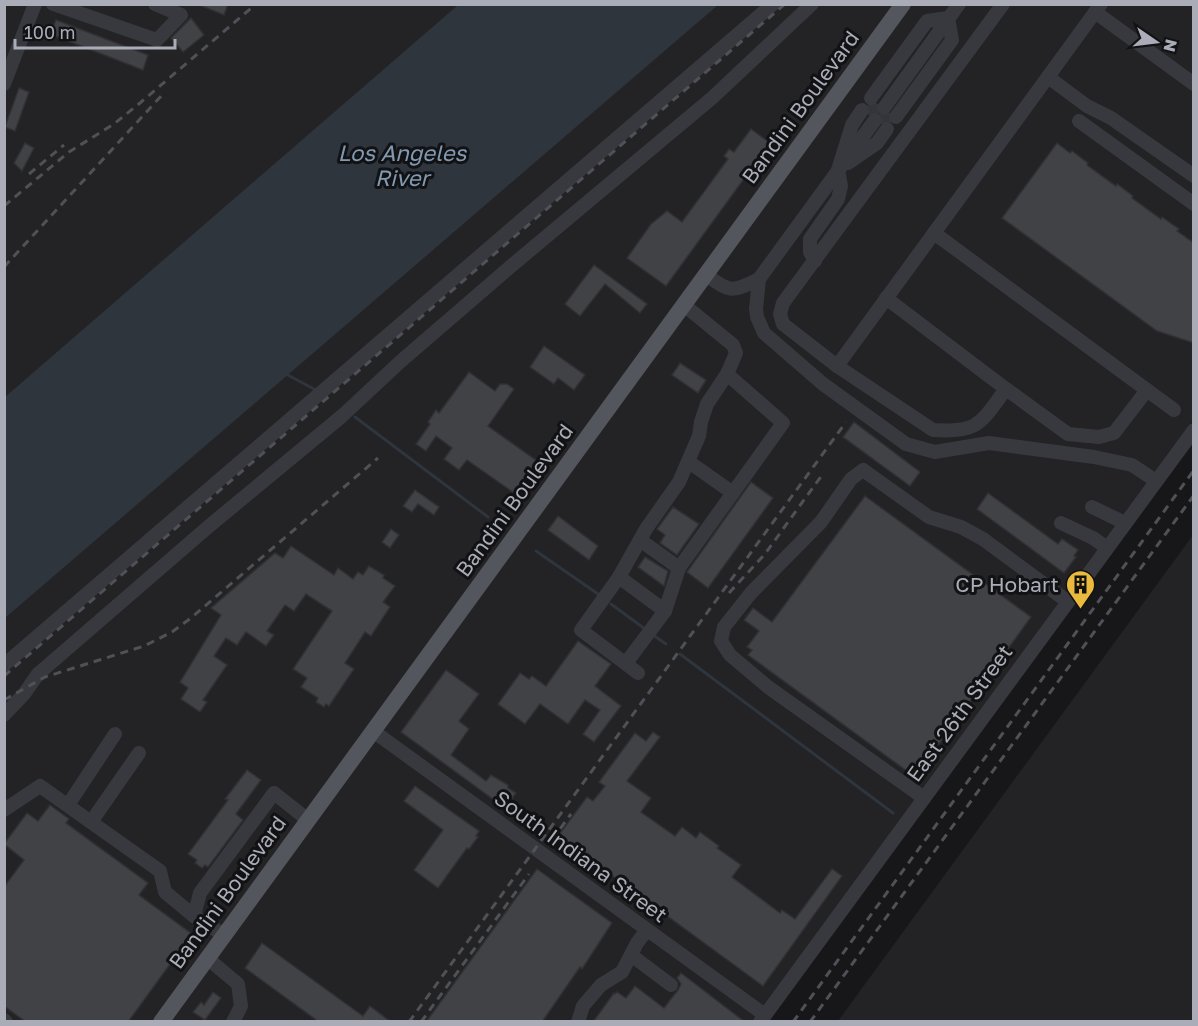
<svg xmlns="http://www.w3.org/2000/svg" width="1198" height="1026" font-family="'Golos Text',sans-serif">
<rect width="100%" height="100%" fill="#171719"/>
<g fill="#232326">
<polygon points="5,5 1193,5 1193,420 759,1021 5,1022"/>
<polygon points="1193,535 1193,1021 838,1021"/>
</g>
<polygon fill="#2e353d" points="458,5 718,5 5,618 5,397"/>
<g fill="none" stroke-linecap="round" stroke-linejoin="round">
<g stroke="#2e353d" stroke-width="3">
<polyline points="284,373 314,389"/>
<polyline points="355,417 488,517"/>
<polyline points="536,551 598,594"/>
<polyline points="611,604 645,629"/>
<polyline points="653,635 666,644"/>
<polyline points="680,654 893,813"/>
</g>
</g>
<g fill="#414246" stroke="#313135" stroke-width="1.5">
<polygon points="197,4 228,4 224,15"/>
<polygon points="191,18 204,35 183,52 171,38"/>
<polygon points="56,20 148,55 143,70 50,34"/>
<polygon points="19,88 29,92 15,131 5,127"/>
<polygon points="751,129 770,143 666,286 627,258 651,224 667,211 682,222 728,159 724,156 729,149 734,152"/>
<polygon points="25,143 34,148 22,171 14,163"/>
<polygon points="1057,143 1070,153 1072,151 1088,163 1087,165 1116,186 1117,184 1133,196 1132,198 1161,219 1162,217 1179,229 1177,231 1194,243 1194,343 1157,331 1002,218"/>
<polygon points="594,265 647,304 640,313 605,284 580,316 565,304"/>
<polygon points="544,346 585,375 574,390 558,378 554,384 530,367"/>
<polygon points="680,363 706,380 698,393 672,375"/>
<polygon points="469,372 495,391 500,384 507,384 514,389 488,426 537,461 514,493 467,460 459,470 444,459 452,448 436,436 426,451 416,444 430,424 428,422 436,410 439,413"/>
<polygon points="854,422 920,472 910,486 843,437"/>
<polygon points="751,482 773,498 708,588 687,572"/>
<polygon points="415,490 439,507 434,515 418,504 412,512 403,506"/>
<polygon points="988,493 1058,544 1062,539 1078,550 1074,556 1076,557 1064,573 977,509"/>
<polygon points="865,496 1031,617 915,777 748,655 752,650 747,647 759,631 744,620 753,608 772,622"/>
<polygon points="673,507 699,524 677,555 660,543 665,535 657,529"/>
<polygon points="558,516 598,546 589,560 548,530"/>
<polygon points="391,529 399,535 390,548 382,542"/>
<polygon points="291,546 334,575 338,568 353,579 358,572 363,575 369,566 384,575 383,578 395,586 383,602 390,607 371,636 365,632 345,663 354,669 329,706 326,704 324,707 316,702 318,698 301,687 307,678 293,669 332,611 306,594 294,611 285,605 267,631 274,635 266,646 246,632 237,645 226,638 214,656 227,665 203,700 207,702 200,712 181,699 188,688 180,682 221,615 211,608 275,553 283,558"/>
<polygon points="645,557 668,571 664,586 638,567"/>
<polygon points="578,641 611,664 595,686 621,706 594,742 583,734 600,710 585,700 568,724 540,704 525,724 498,704 520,673 529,679 532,676 546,686"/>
<polygon points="446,670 479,694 459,721 469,729 451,755 486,781 491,775 508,785 508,788 516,793 505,808 401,732"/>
<polygon points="653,732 660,737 627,781 651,798 641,812 675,836 682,827 696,838 700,832 719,846 717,848 741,865 732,877 780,913 782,910 795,919 832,869 842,876 763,986 558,836 587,797 593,801 605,786 599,782 635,733 646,741"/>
<polygon points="247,770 261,780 236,814 243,820 208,867 205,865 202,868 195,863 197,860 188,854 228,800 225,799"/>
<polygon points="415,786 479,831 476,836 478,837 469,849 467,848 438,888 414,870 443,830 404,801"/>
<polygon points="50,805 69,819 66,823 148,883 139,895 192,934 128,1022 26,1022 4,1006 4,887 24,860 4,844 27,813 38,821"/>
<polygon points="537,869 612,923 582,969 580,967 542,1022 426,1022"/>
<polygon points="262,943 363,1016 370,1006 391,1022 319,1022 245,968"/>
<polygon points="681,973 745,1022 593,1022 614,993 615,994 617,992 626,998 635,986 664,1008 678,990 681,984 677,978"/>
<polygon points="213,992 221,998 205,1020 193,1012 201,1002 204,1005"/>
</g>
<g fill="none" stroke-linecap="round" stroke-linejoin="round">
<g stroke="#343539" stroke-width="14" stroke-dasharray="14 7" stroke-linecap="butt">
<polyline points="869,115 878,103"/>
<polyline points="881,124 890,112"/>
</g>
<g stroke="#38393e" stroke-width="14">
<polyline points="53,4 157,40 181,15 155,4"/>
<path d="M1003,4L783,303L780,314L783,324L837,366L933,430C980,433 980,423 1006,389L1068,434L1099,437L1114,433L1147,390"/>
<polyline points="1095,12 1194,84"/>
<polyline points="1048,77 1087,106 1111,118 1194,176"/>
<polyline points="4,84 35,4"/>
<polyline points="871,98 927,21 948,18"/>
<polyline points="884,108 959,4"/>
<polyline points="896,117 952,40 948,18"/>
<polyline points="1079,121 1194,204"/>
<polyline points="848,163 877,143 887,129"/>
<polyline points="934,233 1174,410"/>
<polyline points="815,261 810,252 810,239 838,199 841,186 838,170 852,125 862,110"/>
<path d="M706,275C731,292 731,293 759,279L875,120"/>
<polyline points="759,279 756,309 757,317 764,333 823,384 906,444 935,452 989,443 1094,457 1132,465 1156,481"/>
<polyline points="886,298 1006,389"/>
<polyline points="837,366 1101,4"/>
<polyline points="689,462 733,493"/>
<polyline points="1092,507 1125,523"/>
<polyline points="1061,523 1093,538 1107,548"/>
<polyline points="640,540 679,568"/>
<polyline points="619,577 665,611"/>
<polyline points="626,663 665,611 679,568 783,423 727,374"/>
<polyline points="4,665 773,4"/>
<polyline points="638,673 581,630 619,577 646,529 679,482 699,436 701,422 707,404 727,374 736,353 733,345 684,305"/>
<polyline points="4,715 24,694 38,674 208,527 342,416 401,361 510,267 712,98 812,4"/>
<polyline points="373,731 765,1015"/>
<polyline points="924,798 768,687 730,655 721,641 724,627 751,593 821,522 851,479 863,470 929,517 961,527 983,539 1067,601"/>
<polyline points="68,805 115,734"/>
<polyline points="4,810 40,786 160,871 165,892 194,916"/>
<polyline points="91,822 139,753"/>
<polyline points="224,935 194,916 200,893 274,793 308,820"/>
<polyline points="631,955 671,985"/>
<polyline points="207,958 238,984 241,1006 233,1022"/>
<polyline points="4,1020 6,1022"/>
<polyline points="578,1022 583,1006 601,985 622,972 637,943 647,930"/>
<polyline points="760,1022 1194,430"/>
</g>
<polyline stroke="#54565d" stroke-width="16" points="161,1022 903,4"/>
<g stroke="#4f5157" stroke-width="3" stroke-dasharray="8 6" stroke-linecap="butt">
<polyline points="29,174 64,145"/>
<polyline points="4,206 69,152 114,124 140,103 256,4"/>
<polyline points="4,267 163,94"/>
<polyline points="729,593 765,554 822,475"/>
<polyline points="4,676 785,4"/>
<polyline points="4,700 45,677 144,646 172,632 191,618 378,458"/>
<polyline points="552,840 571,814"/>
<polyline points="409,1022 846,422"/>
<polyline points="421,1022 529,874"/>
<polyline points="793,1022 1194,470"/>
<polyline points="810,1022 1194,495"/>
</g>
</g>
<defs>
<symbol id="building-pin" viewBox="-11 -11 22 30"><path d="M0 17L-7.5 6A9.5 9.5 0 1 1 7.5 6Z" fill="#ebba3d" stroke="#121214"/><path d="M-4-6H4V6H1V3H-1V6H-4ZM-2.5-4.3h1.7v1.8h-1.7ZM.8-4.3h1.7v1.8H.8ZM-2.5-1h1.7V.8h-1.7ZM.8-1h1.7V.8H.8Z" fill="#111"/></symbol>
</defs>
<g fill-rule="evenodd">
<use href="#building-pin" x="1064" y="568" width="33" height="45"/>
</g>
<g text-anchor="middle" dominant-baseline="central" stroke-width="6" stroke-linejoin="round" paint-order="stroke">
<g font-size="21" fill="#aaadb8" stroke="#121214">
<text transform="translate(800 107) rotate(-54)">Bandini Boulevard</text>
<text transform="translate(514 500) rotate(-54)">Bandini Boulevard</text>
<text transform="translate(959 713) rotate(-54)">East 26th Street</text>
<text transform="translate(581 856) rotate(36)">South Indiana Street</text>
<text transform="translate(227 892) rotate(-54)">Bandini Boulevard</text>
</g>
<g font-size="21" fill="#aaadb8" stroke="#121214" text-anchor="end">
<text x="1059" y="584">CP Hobart</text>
</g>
<g font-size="22" font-style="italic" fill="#8299b2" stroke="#121214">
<text x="402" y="152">Los Angeles<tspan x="402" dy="25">River</tspan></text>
</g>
</g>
<rect width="1198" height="1026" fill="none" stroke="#aaadb8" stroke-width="12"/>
<g transform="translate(1156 42) rotate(104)" stroke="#121214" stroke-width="4.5" paint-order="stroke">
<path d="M0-4.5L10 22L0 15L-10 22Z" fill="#aaadb8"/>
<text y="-9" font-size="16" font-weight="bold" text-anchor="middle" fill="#aaadb8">N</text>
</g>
<path d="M15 39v9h160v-9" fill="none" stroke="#aaadb8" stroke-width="3"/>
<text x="24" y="39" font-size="18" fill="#aaadb8" stroke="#121214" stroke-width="4.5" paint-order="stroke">100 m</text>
</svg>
